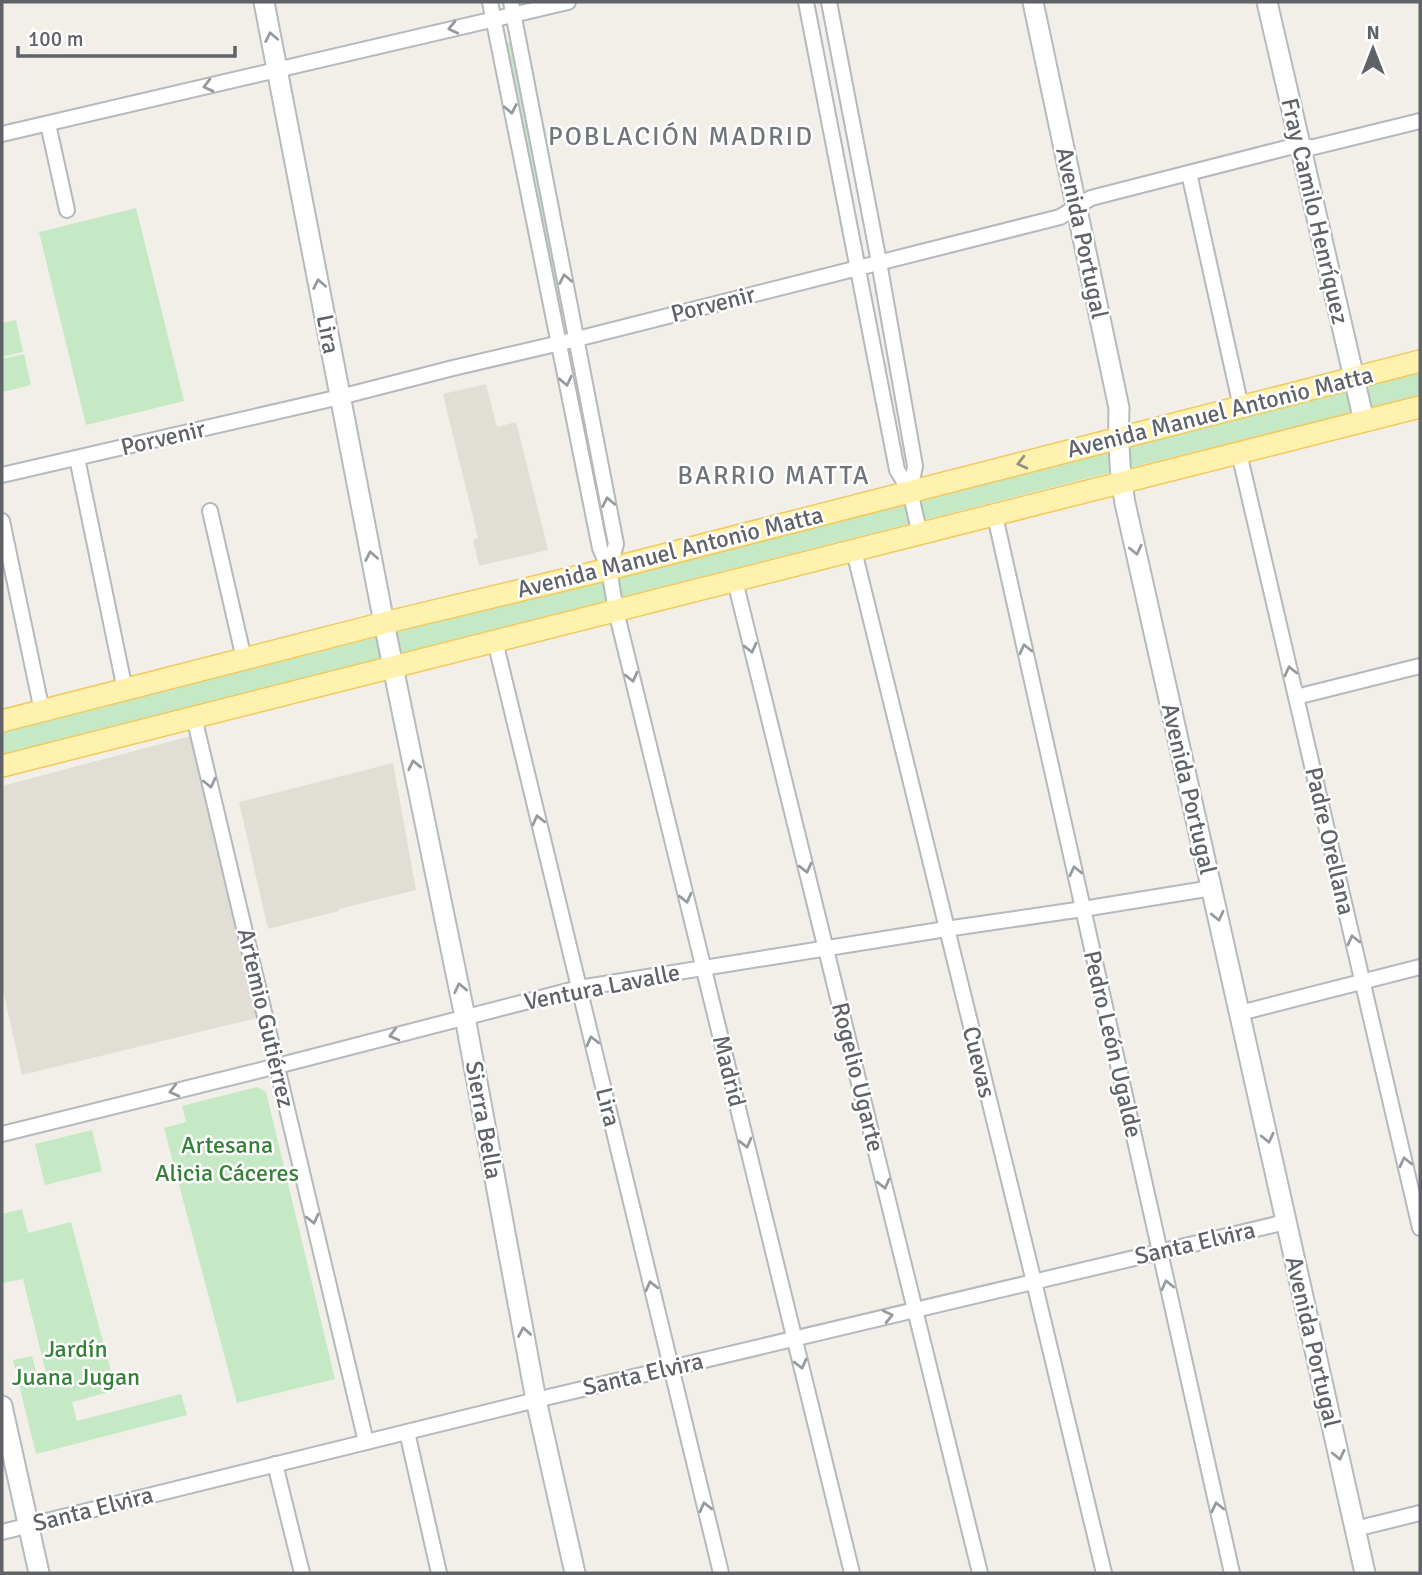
<svg xmlns="http://www.w3.org/2000/svg" width="1422" height="1575" font-family="Signika,sans-serif">
<rect width="100%" height="100%" fill="#f1efe8"/>
<g fill="#e1ded6">
<polygon points="486,384 497,427 516,422 548,550 479,566 473,540 478,538 443,394"/>
<polygon points="191,736 257,1018 22,1075 2,986 2,786"/>
<polygon points="393,763 416,890 339,909 339,911 268,929 239,802"/>
</g>
<g fill="#c5e8c5">
<polygon points="507,42 512,42 565,314 560,316 504,43"/>
<polygon points="136,208 184,401 86,425 39,232"/>
<polygon points="16,320 23,352 2,357 2,323"/>
<polygon points="24,354 31,385 2,392 2,359"/>
<polygon points="570,363 574,363 608,529 603,531 567,364"/>
<polygon points="1420,373 1420,396 1100,475 2,755 2,732"/>
<polygon points="257,1087 266,1092 335,1379 237,1403 164,1128 186,1122 182,1106"/>
<polygon points="92,1130 102,1171 45,1185 35,1144"/>
<polygon points="22,1209 28,1233 71,1222 116,1390 72,1402 77,1421 181,1394 187,1415 36,1454 13,1360 32,1356 38,1379 47,1377 23,1279 2,1283 2,1214"/>
</g>
<g fill="none" stroke-linecap="round" stroke-linejoin="round">
<defs>
<g id="street">
<polyline points="490,2 600,548 609,569 616,611 852,1573"/>
<polyline points="511,2 616,544 609,569"/>
<polyline points="806,2 897,470 910,491"/>
<polyline points="829,2 879,262 915,466 910,491 920,535"/>
<polyline points="48,124 67,210"/>
<polyline points="2,134 568,2"/>
<polyline points="1189,173 1241,407"/>
<polyline points="1239,453 1420,1228"/>
<polyline points="77,458 125,690"/>
<polyline points="2,475 340,397 453,368 577,339 1060,217 1091,198 1290,147 1314,147 1420,121"/>
<polyline points="210,511 244,659"/>
<polyline points="995,516 1232,1573"/>
<polyline points="2,521 42,711"/>
<polyline points="854,551 1034,1282 1104,1573"/>
<polyline points="735,581 980,1573"/>
<polyline points="495,641 721,1573"/>
<polyline points="1296,697 1420,666"/>
<polyline points="194,717 366,1442"/>
<polyline points="1240,1013 1420,967"/>
<polyline points="2,1134 277,1066 579,988 946,929 1083,909 1212,888"/>
<polyline points="407,1432 439,1573"/>
<polyline points="275,1464 302,1573"/>
<polyline points="1355,1529 1420,1513"/>
<polyline points="2,1532 536,1400 1286,1222"/>
</g>
<g id="secondary">
<polyline points="264,2 384,623 465,1017 536,1400 575,1573"/>
<path d="M1033,2L1119,408C1118,440 1119,471 1125,503L1365,1573"/>
<polyline points="1267,2 1364,421"/>
<polyline points="2,1406 39,1573"/>
</g>
<g id="primary">
<polyline points="2,721 384,623 609,569 1420,361"/>
<polyline points="2,766 1420,407"/>
</g>
</defs>
<use href="#street" stroke="#b5b8bc" stroke-width="18"/>
<use href="#secondary" stroke="#b6babf" stroke-width="23"/>
<use href="#primary" stroke="#f2c960" stroke-width="24"/>
<use href="#street" stroke="#fff" stroke-width="14"/>
<use href="#secondary" stroke="#fff" stroke-width="19"/>
<use href="#primary" stroke="#fff2af" stroke-width="21"/>
</g>
<defs><path id="oneway-chevron" d="M-2-3.5L2.5 0L-2 3.5" fill="none" stroke-width="1.6" stroke-linecap="round" stroke-linejoin="round" transform="scale(1.75)"/></defs>
<g stroke="#979a9d">
<use href="#oneway-chevron" transform="translate(453 28) rotate(167)"/>
<use href="#oneway-chevron" transform="translate(271 37) rotate(-101)"/>
<use href="#oneway-chevron" transform="translate(208 86) rotate(166)"/>
<use href="#oneway-chevron" transform="translate(511 109) rotate(79)"/>
<use href="#oneway-chevron" transform="translate(565 279) rotate(-101)"/>
<use href="#oneway-chevron" transform="translate(319 284) rotate(-101)"/>
<use href="#oneway-chevron" transform="translate(566 381) rotate(78)"/>
<use href="#oneway-chevron" transform="translate(608 502) rotate(-101)"/>
<use href="#oneway-chevron" transform="translate(1136 550) rotate(77)"/>
<use href="#oneway-chevron" transform="translate(371 556) rotate(-101)"/>
<use href="#oneway-chevron" transform="translate(751 648) rotate(76)"/>
<use href="#oneway-chevron" transform="translate(1025 649) rotate(-103)"/>
<use href="#oneway-chevron" transform="translate(1290 671) rotate(-103)"/>
<use href="#oneway-chevron" transform="translate(632 677) rotate(76)"/>
<use href="#oneway-chevron" transform="translate(414 765) rotate(-102)"/>
<use href="#oneway-chevron" transform="translate(210 783) rotate(77)"/>
<use href="#oneway-chevron" transform="translate(538 820) rotate(-104)"/>
<use href="#oneway-chevron" transform="translate(806 868) rotate(76)"/>
<use href="#oneway-chevron" transform="translate(1075 871) rotate(-103)"/>
<use href="#oneway-chevron" transform="translate(686 898) rotate(76)"/>
<use href="#oneway-chevron" transform="translate(1218 916) rotate(77)"/>
<use href="#oneway-chevron" transform="translate(1353 940) rotate(-103)"/>
<use href="#oneway-chevron" transform="translate(460 988) rotate(-102)"/>
<use href="#oneway-chevron" transform="translate(394 1035) rotate(165)"/>
<use href="#oneway-chevron" transform="translate(592 1041) rotate(-104)"/>
<use href="#oneway-chevron" transform="translate(174 1091) rotate(166)"/>
<use href="#oneway-chevron" transform="translate(1268 1138) rotate(77)"/>
<use href="#oneway-chevron" transform="translate(746 1143) rotate(76)"/>
<use href="#oneway-chevron" transform="translate(1405 1162) rotate(-103)"/>
<use href="#oneway-chevron" transform="translate(884 1184) rotate(76)"/>
<use href="#oneway-chevron" transform="translate(313 1219) rotate(77)"/>
<use href="#oneway-chevron" transform="translate(1167 1285) rotate(-103)"/>
<use href="#oneway-chevron" transform="translate(651 1286) rotate(-104)"/>
<use href="#oneway-chevron" transform="translate(888 1316) rotate(-13)"/>
<use href="#oneway-chevron" transform="translate(524 1332) rotate(-100)"/>
<use href="#oneway-chevron" transform="translate(801 1364) rotate(76)"/>
<use href="#oneway-chevron" transform="translate(1339 1455) rotate(77)"/>
<use href="#oneway-chevron" transform="translate(705 1507) rotate(-104)"/>
<use href="#oneway-chevron" transform="translate(1217 1507) rotate(-103)"/>
</g>
<use stroke="#979581" href="#oneway-chevron" transform="translate(1022 463) rotate(166)"/>
<g text-anchor="middle" dominant-baseline="central" stroke-width="5" stroke-linejoin="round" paint-order="stroke">
<g font-size="24" fill="#5f6368" stroke="#fff">
<text transform="translate(1315 211) rotate(77)">Fray Camilo Henríquez</text>
<text transform="translate(1082 233) rotate(78)">Avenida Portugal</text>
<text transform="translate(713 304) rotate(-14)">Porvenir</text>
<text transform="translate(328 334) rotate(79)">Lira</text>
<text transform="translate(1220 412) rotate(-14)">Avenida Manuel Antonio Matta</text>
<text transform="translate(163 438) rotate(-13)">Porvenir</text>
<text transform="translate(670 552) rotate(-14)">Avenida Manuel Antonio Matta</text>
<text transform="translate(1189 789) rotate(77)">Avenida Portugal</text>
<text transform="translate(1330 841) rotate(77)">Padre Orellana</text>
<text transform="translate(602 987) rotate(-11)">Ventura Lavalle</text>
<text transform="translate(266 1018) rotate(77)">Artemio Gutiérrez</text>
<text transform="translate(1113 1044) rotate(77)">Pedro León Ugalde</text>
<text transform="translate(979 1062) rotate(76)">Cuevas</text>
<text transform="translate(729 1071) rotate(76)">Madrid</text>
<text transform="translate(858 1077) rotate(76)">Rogelio Ugarte</text>
<text transform="translate(608 1107) rotate(76)">Lira</text>
<text transform="translate(484 1120) rotate(80)">Sierra Bella</text>
<text transform="translate(1195 1243) rotate(-13)">Santa Elvira</text>
<text transform="translate(1313 1342) rotate(77)">Avenida Portugal</text>
<text transform="translate(643 1374) rotate(-13)">Santa Elvira</text>
<text transform="translate(93 1509) rotate(-14)">Santa Elvira</text>
</g>
<g font-size="24" fill="#348238" stroke="#fff">
<text x="227" y="1145">Artesana<tspan x="227" dy="28">Alicia Cáceres</tspan></text>
<text x="76" y="1349">Jardín<tspan x="76" dy="28">Juana Jugan</tspan></text>
</g>
<g font-size="26" letter-spacing="2" fill="#70757a" stroke="#fff">
<text x="681" y="137">POBLACIÓN MADRID</text>
<text x="774" y="476">BARRIO MATTA</text>
</g>
</g>
<rect width="1422" height="1575" fill="none" stroke="#5f6368" stroke-width="7"/>
<g transform="translate(1373 49)" stroke="#ffffff" stroke-width="5" paint-order="stroke">
<path d="M0-5L12 26L0 18L-12 26Z" fill="#5f6368"/>
<text y="-10" font-size="19" font-weight="bold" text-anchor="middle" fill="#5f6368">N</text>
</g>
<path d="M18 46v10h217v-10" fill="none" stroke="#5f6368" stroke-width="3.5"/>
<text x="28" y="46" font-size="21" fill="#5f6368" stroke="#ffffff" stroke-width="5" paint-order="stroke">100 m</text>
</svg>
